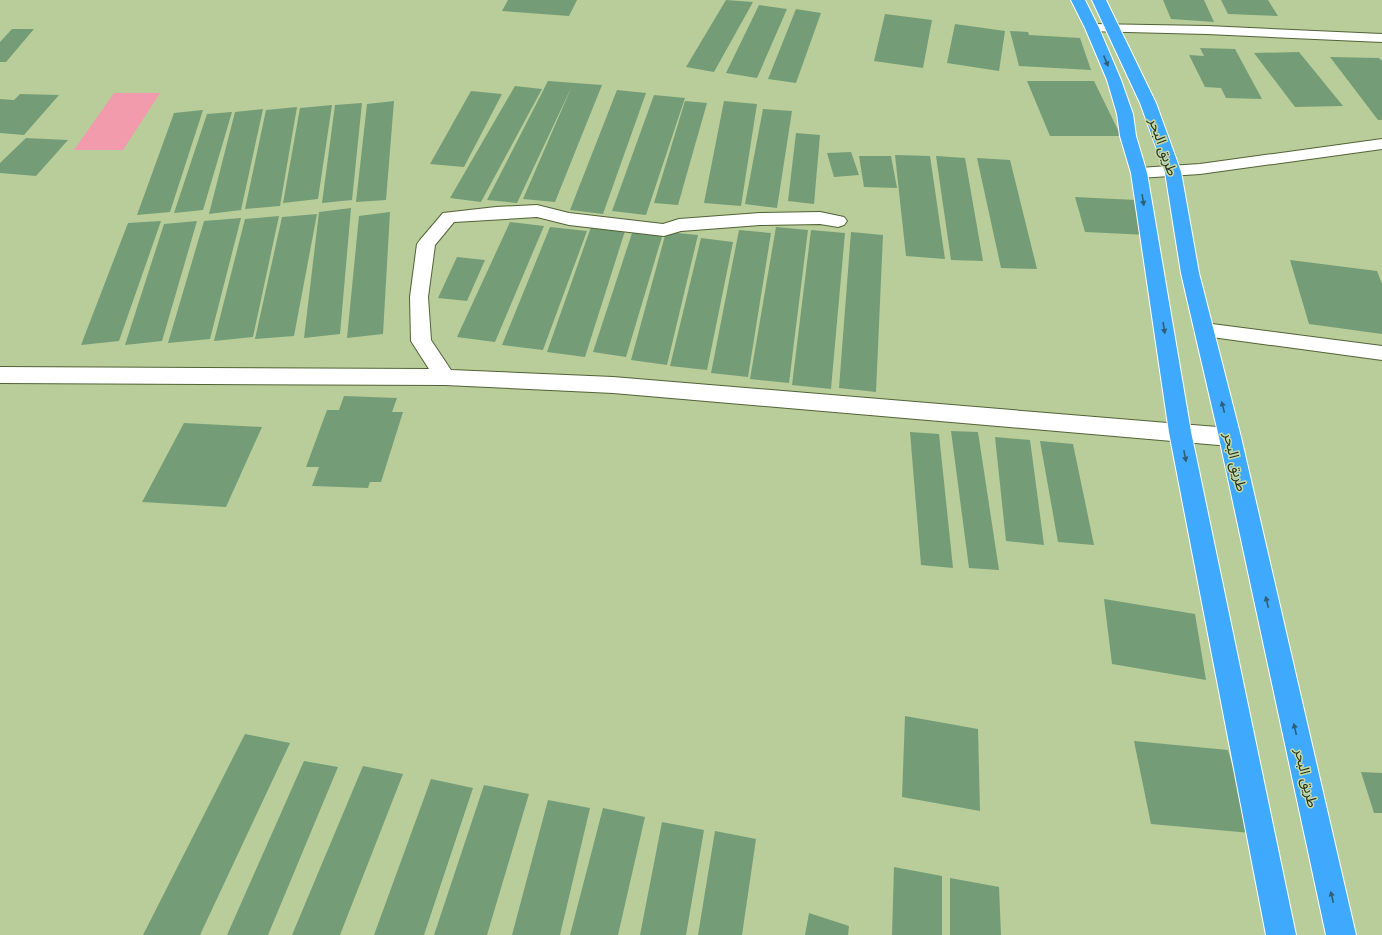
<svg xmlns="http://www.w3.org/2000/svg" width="1382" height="935" font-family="'Varela Round','Noto Sans Arabic',sans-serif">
<rect width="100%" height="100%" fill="#b8cd9a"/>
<polygon fill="#f19bad" points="114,93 160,93 123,150 74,150"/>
<g fill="#749d77">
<polygon points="508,0 577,0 569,16 502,11"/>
<polygon points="726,0 753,2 714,72 686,67"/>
<polygon points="1163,0 1204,0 1214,22 1171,19"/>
<polygon points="1221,0 1268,0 1278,16 1228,14"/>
<polygon points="759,5 787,9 757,78 726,73"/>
<polygon points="796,9 821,13 796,83 768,79"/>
<polygon points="885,14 932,20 923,68 874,61"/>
<polygon points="955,24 1005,31 999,71 947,63"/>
<polygon points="12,29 34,29 6,62 0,62 0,42"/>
<polygon points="1010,31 1028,32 1029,35 1080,38 1091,70 1019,66"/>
<polygon points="1200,48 1235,49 1262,99 1226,98 1221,88 1205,87 1189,55 1204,56"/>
<polygon points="1299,52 1343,106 1295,107 1254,53"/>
<polygon points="1330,57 1379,58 1382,61 1382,120 1378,120"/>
<polygon points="548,81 602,85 555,202 523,199 572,86 517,203 487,200"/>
<polygon points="1027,81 1094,81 1121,136 1050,136"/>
<polygon points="515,86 542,89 481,202 450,198"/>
<polygon points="617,90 646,93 603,214 570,210"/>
<polygon points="471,91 502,94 464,167 430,164"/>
<polygon points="20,94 59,95 24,135 0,133 0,99 14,100"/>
<polygon points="654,95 685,98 646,215 612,211"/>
<polygon points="394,101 386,200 356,202 367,104"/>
<polygon points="685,101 707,103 678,205 654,203"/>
<polygon points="724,101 757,104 741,206 704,203"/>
<polygon points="362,103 352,200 322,203 335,105"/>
<polygon points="332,105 318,199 283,203 300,108"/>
<polygon points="297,107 280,206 245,209 266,110"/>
<polygon points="263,109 241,210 209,214 235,112"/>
<polygon points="763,109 792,111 777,208 745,204"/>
<polygon points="203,110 170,212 137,215 174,113"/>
<polygon points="232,112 203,210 174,213 207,114"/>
<polygon points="796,133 820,135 814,204 788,201"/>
<polygon points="26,138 68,140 36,176 0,173 0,163"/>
<polygon points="851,152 859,175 834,177 827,153"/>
<polygon points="895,155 930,156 945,259 906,256"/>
<polygon points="859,156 891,156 897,188 864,187"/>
<polygon points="936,156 965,158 983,261 951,260"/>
<polygon points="977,158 1010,160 1037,269 1001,268"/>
<polygon points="1075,197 1136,200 1148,235 1085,232"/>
<polygon points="351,208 340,334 304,338 319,212"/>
<polygon points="390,212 383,334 347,338 359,216"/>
<polygon points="317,214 294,336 255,339 282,217"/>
<polygon points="279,216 253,337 214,341 245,219"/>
<polygon points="241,218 210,339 168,343 204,221"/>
<polygon points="161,221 119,341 81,345 128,223"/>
<polygon points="197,221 162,341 125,345 164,224"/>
<polygon points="510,222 544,226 495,342 457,337"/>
<polygon points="550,227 587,231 543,350 502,345"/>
<polygon points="591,227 625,231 585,357 547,352"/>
<polygon points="634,227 664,230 626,357 593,352"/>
<polygon points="776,227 808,230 789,383 750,379"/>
<polygon points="739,230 771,233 748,377 711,373"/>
<polygon points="811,230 845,233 831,389 792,385"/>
<polygon points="666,232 698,235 667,365 631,360"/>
<polygon points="851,232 883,235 876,392 839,388"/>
<polygon points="701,238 733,242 707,370 670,366"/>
<polygon points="457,257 485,260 467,301 438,298"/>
<polygon points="1290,260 1377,271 1382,284 1382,334 1309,324"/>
<polygon points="344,396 397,398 392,412 403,412 381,482 370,482 368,488 312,486 319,467 306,467 327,410 339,410"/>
<polygon points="184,423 262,427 226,507 142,502"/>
<polygon points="951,431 978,432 999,570 969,568"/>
<polygon points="910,432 939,434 953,568 921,565"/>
<polygon points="995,437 1030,440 1044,545 1006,541"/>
<polygon points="1040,441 1073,444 1094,545 1058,542"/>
<polygon points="1104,599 1195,614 1206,680 1112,664"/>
<polygon points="905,716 978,729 980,811 902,797"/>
<polygon points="245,734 290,743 200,935 143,935"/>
<polygon points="1134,741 1228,750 1251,833 1151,824"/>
<polygon points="304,761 338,767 268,935 227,935"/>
<polygon points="363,766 403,774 340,935 292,935"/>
<polygon points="1361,772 1382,773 1382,813 1374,813"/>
<polygon points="431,779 473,788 424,935 374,935"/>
<polygon points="484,785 529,794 487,935 434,935"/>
<polygon points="548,800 590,808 560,935 512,935"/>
<polygon points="603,808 645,817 618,935 570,935"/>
<polygon points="662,822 704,830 686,935 640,935"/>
<polygon points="715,831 756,839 742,935 698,935"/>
<polygon points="894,867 942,876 942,935 892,935"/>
<polygon points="950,878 999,887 1001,935 950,935"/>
<polygon points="809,913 849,926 848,935 805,935"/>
</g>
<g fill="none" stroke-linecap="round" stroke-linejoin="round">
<defs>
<g id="minor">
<polygon points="1092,24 1207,26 1382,34 1382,42 1207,34 1087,31 1085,28 1087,25"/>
<polygon points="1382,139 1382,149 1200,174 1139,178 1133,177 1131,173 1133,169 1139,168 1200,164"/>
<polygon points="537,205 569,213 663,224 679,219 760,213 820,212 844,217 847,221 844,225 838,227 820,224 760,225 681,231 664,236 569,225 537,217 454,222 435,245 428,297 431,340 451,370 613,377 1180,424 1230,428 1238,431 1241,437 1238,443 1230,446 613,393 445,385 0,383 0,367 429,369 411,341 410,297 417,244 420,240 443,213 496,207"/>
<polygon points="1204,323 1382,346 1382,360 1197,335 1194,330 1197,325"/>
</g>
<g id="highway">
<polygon points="1071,0 1085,0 1099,28 1121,80 1133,114 1136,136 1147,173 1191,432 1296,935 1266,935 1169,432 1131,173 1120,136 1117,114 1107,80 1085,28"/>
<polygon points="1092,0 1106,0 1156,103 1181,172 1199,273 1241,437 1356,935 1326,935 1219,437 1181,273 1165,172 1140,103"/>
</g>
</defs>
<use href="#minor" stroke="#516335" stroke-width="2"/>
<use href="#highway" stroke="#fff" stroke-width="2"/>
<use href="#minor" fill="#fff" fill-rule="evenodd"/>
<use href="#highway" fill="#3fa9fd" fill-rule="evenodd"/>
</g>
<defs><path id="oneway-solid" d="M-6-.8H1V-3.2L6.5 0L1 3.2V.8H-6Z"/></defs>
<g fill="#305f75">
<use href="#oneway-solid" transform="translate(1106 61) rotate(67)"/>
<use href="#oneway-solid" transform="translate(1143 200) rotate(81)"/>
<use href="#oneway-solid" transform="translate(1164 328) rotate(81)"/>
<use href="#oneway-solid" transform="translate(1223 407) rotate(-104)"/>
<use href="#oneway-solid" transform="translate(1185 456) rotate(79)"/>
<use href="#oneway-solid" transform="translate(1267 602) rotate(-103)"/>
<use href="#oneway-solid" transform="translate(1295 729) rotate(-103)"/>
<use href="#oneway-solid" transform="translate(1332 897) rotate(-103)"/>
</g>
<g text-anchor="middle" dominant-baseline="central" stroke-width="3" stroke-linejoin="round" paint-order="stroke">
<g font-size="14" fill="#262e1a" stroke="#c5daa7">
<text transform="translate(1163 147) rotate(71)">طريق البحر</text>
<text transform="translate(1235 462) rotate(77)">طريق البحر</text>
<text transform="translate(1306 778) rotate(77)">طريق البحر</text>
</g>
</g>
</svg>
